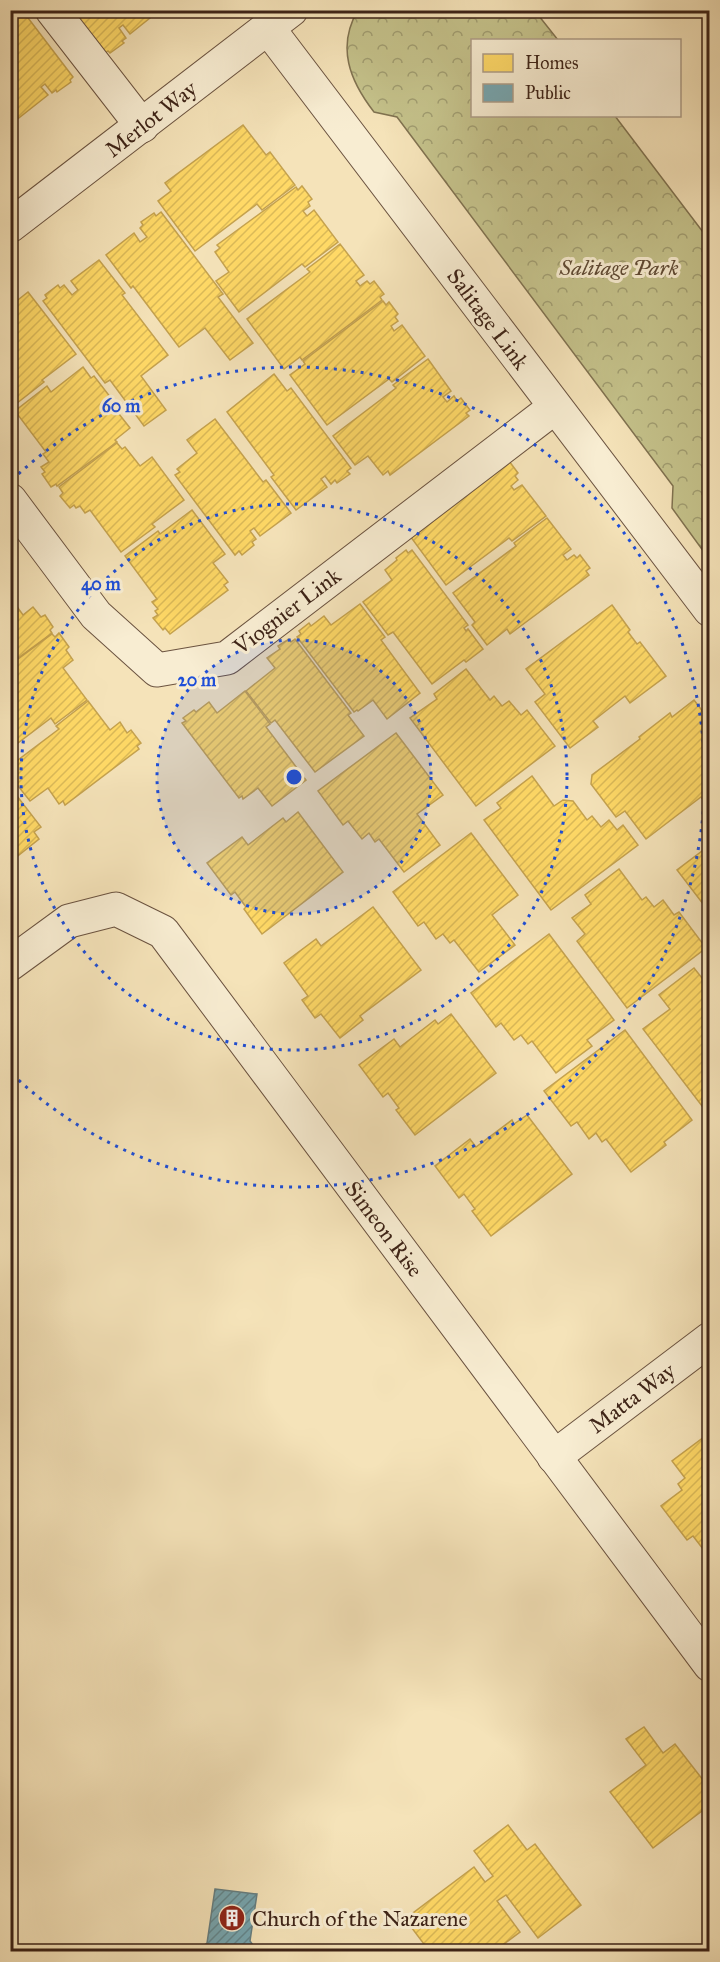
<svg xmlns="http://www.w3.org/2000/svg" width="720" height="1962" font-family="'IM FELL Great Primer',serif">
<defs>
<pattern id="park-crowns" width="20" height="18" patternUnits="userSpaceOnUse" patternTransform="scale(1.5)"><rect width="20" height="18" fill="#c4c18a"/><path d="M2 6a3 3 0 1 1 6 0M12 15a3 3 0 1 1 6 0" fill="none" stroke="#a09c70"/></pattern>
<pattern id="homes-hatch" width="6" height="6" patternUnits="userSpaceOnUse" patternTransform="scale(1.5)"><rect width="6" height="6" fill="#ffd966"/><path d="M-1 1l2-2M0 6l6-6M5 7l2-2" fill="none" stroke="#dbba58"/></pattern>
<pattern id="public-hatch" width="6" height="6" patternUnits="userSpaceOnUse" patternTransform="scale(1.5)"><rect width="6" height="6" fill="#76a5af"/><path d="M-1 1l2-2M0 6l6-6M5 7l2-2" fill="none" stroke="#62868d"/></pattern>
</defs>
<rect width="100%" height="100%" fill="#f5e3b9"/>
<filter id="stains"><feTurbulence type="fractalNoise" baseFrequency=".00333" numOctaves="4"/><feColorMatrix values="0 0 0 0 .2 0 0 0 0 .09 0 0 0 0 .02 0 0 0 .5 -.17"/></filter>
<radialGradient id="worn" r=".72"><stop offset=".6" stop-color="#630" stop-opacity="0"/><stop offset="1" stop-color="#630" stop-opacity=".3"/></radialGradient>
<path fill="url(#park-crowns)" stroke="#807250" stroke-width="1.5" d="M358,10L535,11L558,40H472V116H615L709,240V559L672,508L673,486L397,117L374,112C350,81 336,47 358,10Z"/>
<g fill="url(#homes-hatch)" stroke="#c5a24e" stroke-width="1.5">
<polygon points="10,10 22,10 73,77 70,80 71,82 57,92 56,90 52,93 45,84 41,87 48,95 15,121 10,116"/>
<polygon points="72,10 160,10 130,34 123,25 119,28 126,38 122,41 124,43 110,53 108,51 105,53"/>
<polygon points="243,125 266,155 270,152 295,185 262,210 257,204 195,251 158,201 171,191 165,183"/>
<polygon points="302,186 312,199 308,202 310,206 303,211 307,216 314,210 338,242 305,267 302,264 239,312 216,281 229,272 215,252 220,248 217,245 296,187 298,190"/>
<polygon points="161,212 223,294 218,297 253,343 230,360 205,328 179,347 133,286 131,288 106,255 134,233 140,242 147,237 140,228 143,225 141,222 154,213 156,216"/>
<polygon points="340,244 364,275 356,281 360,286 367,281 370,284 374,281 384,294 380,297 382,300 302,360 300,357 284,369 247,319 310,272 307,269"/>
<polygon points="99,260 125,293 122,295 168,355 141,376 166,410 144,426 110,380 105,383 43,301 47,298 45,295 58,285 60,288 64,285 72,295 78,290 71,281"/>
<polygon points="28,292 76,354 42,380 44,382 12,407 10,405 10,298 14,303"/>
<polygon points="383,301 386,305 389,302 398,314 395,317 398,321 391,326 394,331 402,325 425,356 392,382 389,379 327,425 290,375 305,364 303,361"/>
<polygon points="428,359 451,391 443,397 447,402 454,396 457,401 461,398 470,410 466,413 469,416 390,475 388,471 383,475 368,456 355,465 333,436 396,388 393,385"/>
<polygon points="83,367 91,378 94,376 118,407 115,409 130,428 115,440 117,442 57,486 56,484 51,487 42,474 45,472 41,467 49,462 43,454 46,452 15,411 47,386 51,392"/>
<polygon points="274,374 287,391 291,388 351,468 347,471 350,474 337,483 335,480 331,484 325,476 321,479 327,487 296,510 271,477 274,475 227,412"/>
<polygon points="215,419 263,482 266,480 291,513 260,536 254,528 250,531 256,539 252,542 254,545 242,555 239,551 235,555 175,475 180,472 177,469 197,453 187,440"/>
<polygon points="117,443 122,449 125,447 140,466 152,457 184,500 152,524 155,527 121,552 90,510 85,513 80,506 76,508 74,505 70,508 60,496 63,493 59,487"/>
<polygon points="509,461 518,473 515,476 518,480 511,486 514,490 522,485 546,516 512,541 509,538 446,585 410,536"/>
<polygon points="192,510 225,554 213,563 228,582 224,585 228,590 170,634 165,628 163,630 153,618 158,615 155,611 158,609 152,602 157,599 125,556 158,531 160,534"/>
<polygon points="547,518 571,549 563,555 567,560 574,555 577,558 580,555 590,568 586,571 589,575 510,634 507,629 487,645 472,625 475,622 453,593 516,546 514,543"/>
<polygon points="406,550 408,553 412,550 468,625 464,628 466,631 468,629 483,649 466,662 464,660 432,684 393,632 388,635 363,602 392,580 385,570 397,560 396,558"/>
<polygon points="10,597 23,615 33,607 41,617 45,615 53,627 50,630 52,633 10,664"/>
<polygon points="360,604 385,637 381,640 420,693 387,719 373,700 358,711 357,710 354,712 297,637 301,634 299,631 309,623 311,626 324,616 331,625"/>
<polygon points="612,605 630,630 628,632 637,644 640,642 666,676 630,703 625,696 593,721 598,727 570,748 535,702 545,694 526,669"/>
<polygon points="59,633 69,647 66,650 73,660 63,668 87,700 55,724 51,718 10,749 10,665 52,634 55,637"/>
<polygon points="289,639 291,642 295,639 351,713 348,715 364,736 315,772 275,720 271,723 246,691 275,668 267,658 280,649 278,646"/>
<polygon points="466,669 490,700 494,696 502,706 509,701 521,715 527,710 555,746 476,806 410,718 437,699 434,694"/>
<polygon points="245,691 270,724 266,727 306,780 272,806 258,788 243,799 242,796 239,798 182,723 186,721 183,718 194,710 196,712 209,702 217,713"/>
<polygon points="694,700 710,721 710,726 707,728 710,731 710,799 705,802 701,797 646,839 625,811 616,817 591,784 592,775 640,739 639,737 670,713 672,717"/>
<polygon points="88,701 110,730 120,722 127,733 131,730 141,743 137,746 139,749 65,805 63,801 59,804 48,788 30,801 10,776 10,766 59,729 56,726"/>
<polygon points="396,733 443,795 417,814 440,845 404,872 379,839 375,842 369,833 362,839 348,821 343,825 318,791"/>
<polygon points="532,776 554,806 563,800 573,801 587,820 592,816 601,827 609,820 617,830 623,825 638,845 551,910 484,820 501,808 497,803"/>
<polygon points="10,787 41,827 34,832 39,839 14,859 10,854"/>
<polygon points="298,812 343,872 262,934 244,909 246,907 235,892 231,895 207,863 242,837 248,845 283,818 286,822"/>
<polygon points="471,833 518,895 492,915 515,945 479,972 454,940 450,943 443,934 436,939 424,922 418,926 393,892"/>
<polygon points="710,845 710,913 677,870"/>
<polygon points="619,869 642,900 646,897 654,907 663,900 674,915 679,912 706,948 627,1008 577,941 585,934 572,918 591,904 585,895"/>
<polygon points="373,907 421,970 360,1016 363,1020 340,1038 321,1014 315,1018 302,1000 308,996 284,963 316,939 321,946"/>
<polygon points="549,934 614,1020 587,1040 592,1046 556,1073 532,1041 528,1044 521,1035 514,1040 501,1023 496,1027 471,993"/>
<polygon points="694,968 710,988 710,1100 702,1106 643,1029 670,1009 659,995"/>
<polygon points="451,1014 496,1073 415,1135 396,1110 399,1108 388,1093 383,1097 359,1065 394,1039 400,1047 435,1020 438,1024"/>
<polygon points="625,1030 692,1120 664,1142 666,1145 631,1172 606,1139 602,1142 596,1133 589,1139 577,1122 571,1126 544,1091"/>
<polygon points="527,1115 572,1174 491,1236 472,1211 475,1209 464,1194 459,1198 435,1166 470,1139 476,1147 512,1120 514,1124"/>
<polygon points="704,1437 710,1444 710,1558 693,1536 687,1540 661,1506 682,1490 678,1484 685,1478 672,1461"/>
<polygon points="644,1727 663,1753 675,1744 710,1789 710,1805 653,1848 610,1792 646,1765 626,1739"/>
<polygon points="508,1825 527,1850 535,1844 581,1905 538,1938 506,1895 497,1901 520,1932 500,1947 504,1952 430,1952 405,1919 474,1867 485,1882 493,1876 474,1851"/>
</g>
<polygon fill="url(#public-hatch)" stroke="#657e81" stroke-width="1.5" points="215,1889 257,1894 250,1941 258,1952 196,1952 207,1943"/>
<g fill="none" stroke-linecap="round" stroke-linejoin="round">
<defs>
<g id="minor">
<polyline points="52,10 142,126"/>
<polyline points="268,28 710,610"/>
<polyline points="10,226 291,10"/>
<polyline points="10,500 96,615 157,670 227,658 555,407"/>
<polyline points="10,964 69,921 116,909 163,932 710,1665"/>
<polyline points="554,1457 710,1339"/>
</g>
</defs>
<use href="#minor" stroke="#6b5340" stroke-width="35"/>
<use href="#minor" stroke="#f8edd2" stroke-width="33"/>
</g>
<circle cx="294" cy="777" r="137" fill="#1d4ed8" fill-opacity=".12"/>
<g fill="none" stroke="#1d4ed8" stroke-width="3" stroke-dasharray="3 6">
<circle cx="294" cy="777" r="137"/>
<circle cx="294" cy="777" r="273"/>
<path d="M12 480A410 410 0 1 1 12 1074"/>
</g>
<defs>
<symbol id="building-disc" viewBox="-11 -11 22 22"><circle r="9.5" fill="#8f2418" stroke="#f8edd2"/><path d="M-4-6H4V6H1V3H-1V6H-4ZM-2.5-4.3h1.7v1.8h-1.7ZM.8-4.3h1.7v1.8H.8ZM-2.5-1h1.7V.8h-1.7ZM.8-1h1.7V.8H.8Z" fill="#fff"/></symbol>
</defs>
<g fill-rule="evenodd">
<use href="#building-disc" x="217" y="1903" width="30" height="30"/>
</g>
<g text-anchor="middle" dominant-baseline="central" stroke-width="6" stroke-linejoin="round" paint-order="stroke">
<g font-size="22" fill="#3d2317" stroke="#f8edd2">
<text transform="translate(151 119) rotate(-38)">Merlot Way</text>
<text transform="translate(488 319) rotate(53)">Salitage Link</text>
<text transform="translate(287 611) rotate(-37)">Viognier Link</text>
<text transform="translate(384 1229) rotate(53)">Simeon Rise</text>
<text transform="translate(632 1398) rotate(-37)">Matta Way</text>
</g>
<g font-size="22" font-style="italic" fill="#5f4a34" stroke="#f8edd2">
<text x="619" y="267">Salitage Park</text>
</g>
<g font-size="22" fill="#3d2317" stroke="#f8edd2" text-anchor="start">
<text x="252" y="1918">Church of the Nazarene</text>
</g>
</g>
<circle cx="294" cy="777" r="9" fill="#1d4ed8" stroke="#f8edd2" stroke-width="3"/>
<g font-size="18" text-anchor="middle" font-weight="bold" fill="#1d4ed8" stroke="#f8edd2" stroke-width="6" stroke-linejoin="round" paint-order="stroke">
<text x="121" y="412">60 m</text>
<text x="101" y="590">40 m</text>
<text x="197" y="686">20 m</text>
</g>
<rect width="720" height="1962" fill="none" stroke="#f5e3b9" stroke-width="36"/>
<rect x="12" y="12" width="696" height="1938" fill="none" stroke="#3d2317" stroke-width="3"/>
<rect x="18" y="18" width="684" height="1926" fill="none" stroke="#3d2317" stroke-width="1.5"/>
<rect x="471" y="39" width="210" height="78" fill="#f8edd2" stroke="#ad9c87" stroke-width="1.5"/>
<rect x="483" y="54" width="30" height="18" fill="#ffd966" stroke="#ad9c87" stroke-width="1.5"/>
<text x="525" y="69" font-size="18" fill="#3d2317">Homes</text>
<rect x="483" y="84" width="30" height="18" fill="#76a5af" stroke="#ad9c87" stroke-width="1.5"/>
<text x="525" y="99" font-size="18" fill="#3d2317">Public</text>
<rect width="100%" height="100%" filter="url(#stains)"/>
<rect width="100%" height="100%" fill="url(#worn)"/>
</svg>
